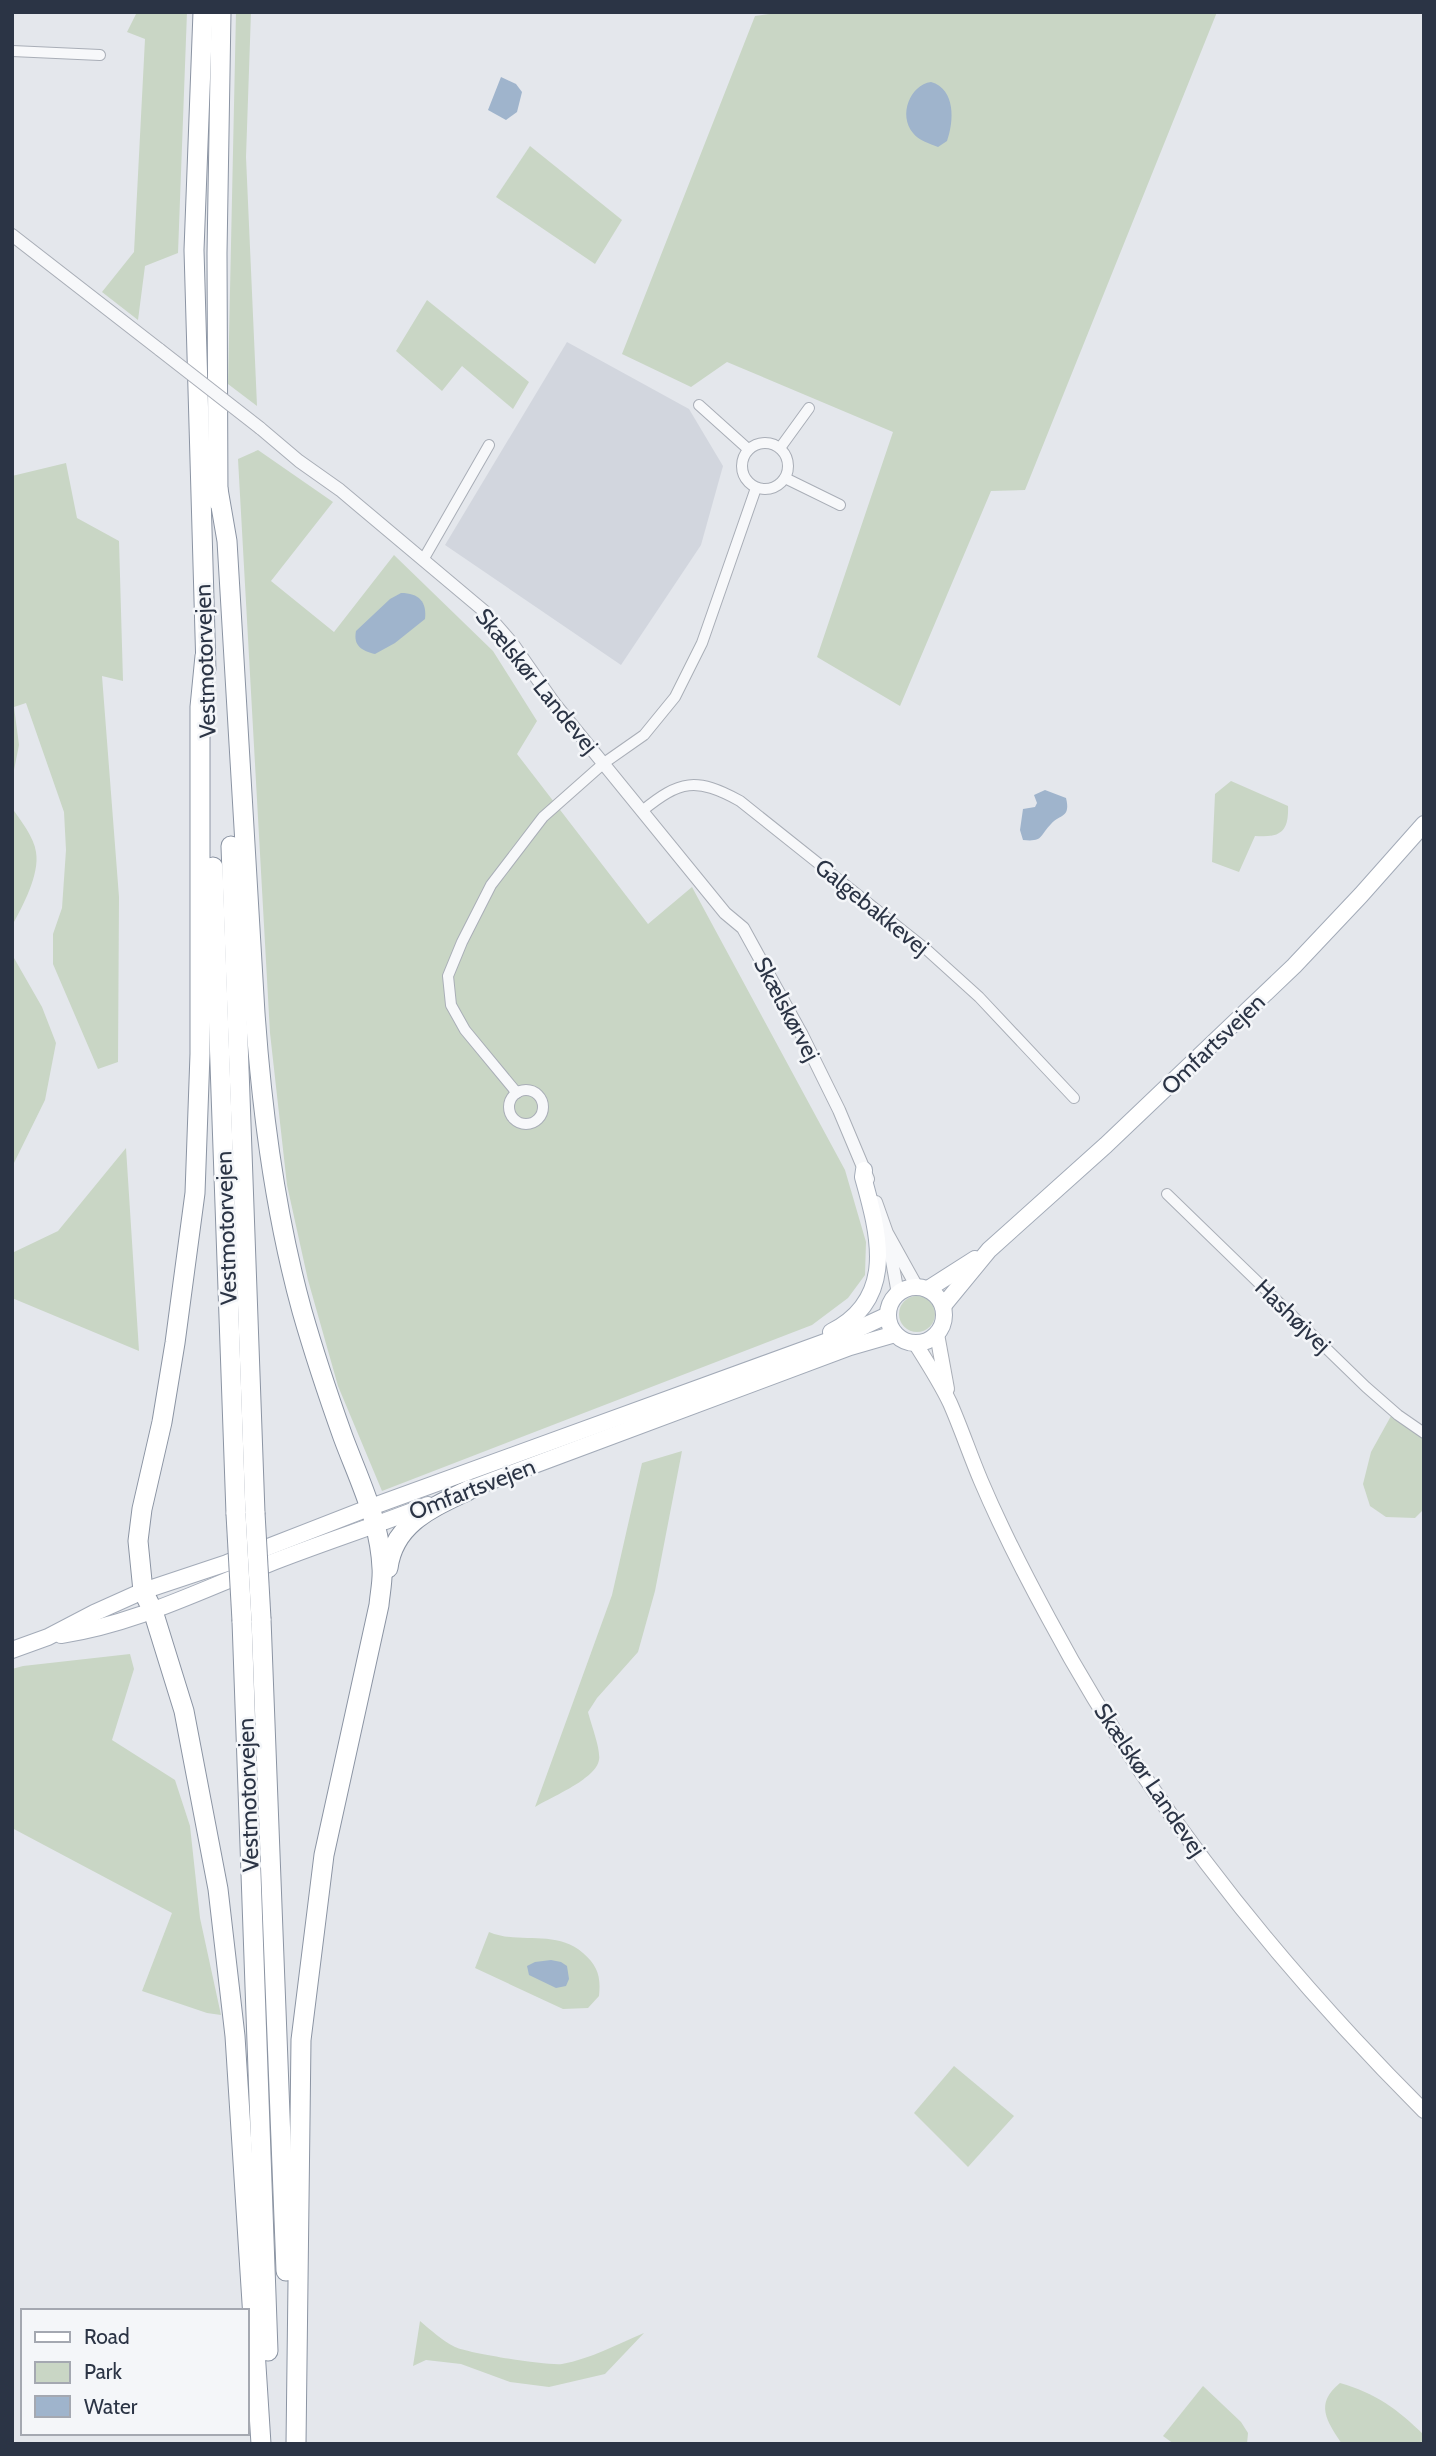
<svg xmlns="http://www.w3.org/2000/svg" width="1436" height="2456" font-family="Cabin,sans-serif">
<rect width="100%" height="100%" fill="#e4e7ec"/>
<polygon fill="#d2d6de" points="567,342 689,409 723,466 701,545 621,665 445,545"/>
<g fill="#c9d6c5">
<polygon points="137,12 187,12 178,253 145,266 138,320 102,292 134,252 145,39 127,32"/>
<polygon points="236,12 251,12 246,157 257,406 228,384"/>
<polygon points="784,12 1217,12 1025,490 991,491 900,706 817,657 893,432 727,362 691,387 622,354 755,16"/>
<polygon points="530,146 622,220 595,264 496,197"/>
<polygon points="427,300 529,382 513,409 462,366 442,391 396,351"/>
<polygon points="258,450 333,502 271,581 334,632 394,555 493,651 537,721 517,754 648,924 692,887 845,1170 866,1242 865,1275 848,1298 812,1325 382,1491 338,1386 308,1280 287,1185 270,1033 238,459"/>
<polygon points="66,463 77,518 119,541 123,681 102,676 119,897 118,1062 98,1069 53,964 53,934 62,908 66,850 64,812 26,703 14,707 19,745 12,780 12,476"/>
<path d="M1231,781L1288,806C1289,832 1280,838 1255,836L1239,872L1212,862L1215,794Z"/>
<path d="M12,808C21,821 34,837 36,852C40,875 22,907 12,926Z"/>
<polygon points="12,949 14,958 42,1007 56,1043 45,1100 12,1167"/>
<polygon points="126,1148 139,1351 12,1298 12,1253 58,1231"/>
<circle cx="917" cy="1314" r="18"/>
<polygon points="1391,1416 1424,1437 1424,1509 1415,1518 1386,1517 1370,1506 1363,1484 1371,1452"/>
<path d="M682,1451L655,1591L638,1652L597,1698L588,1712C591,1724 601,1750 599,1760C596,1779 551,1797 535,1807L612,1595L642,1463Z"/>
<polygon points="130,1654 134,1669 112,1740 175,1780 190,1826 200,1918 221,2015 207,2013 142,1991 172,1913 12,1828 12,1669 23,1666"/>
<path d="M489,1932C520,1945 555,1929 583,1953C598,1966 601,1977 599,1996L588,2008L563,2009L475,1968Z"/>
<polygon points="954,2066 1014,2116 968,2167 914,2113"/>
<path d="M420,2321C431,2330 441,2340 455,2347C467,2353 548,2366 562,2364C590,2359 618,2344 644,2333L605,2374L549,2387L510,2382L461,2364L426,2360L413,2366Z"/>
<path d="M1340,2383C1377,2394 1396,2408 1424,2435V2444H1342C1327,2421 1314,2404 1340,2383Z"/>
<polygon points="1203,2386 1241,2422 1248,2433 1247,2444 1174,2444 1163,2436"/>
</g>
<g fill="#9fb4cc">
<polygon points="501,77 516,84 522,92 517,112 506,120 488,110"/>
<path d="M931,82C956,89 954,122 947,141L938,147C930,144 918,140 913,133C898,115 910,85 931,82Z"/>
<path d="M401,593C419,593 427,602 425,619L395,643L375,654C362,651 353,646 356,631L390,599Z"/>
<path d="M1045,790L1066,798C1071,818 1060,814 1051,824C1039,836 1044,842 1023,840L1020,830L1023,809L1035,807L1037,803L1034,795Z"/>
<polygon points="551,1960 561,1962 567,1966 569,1979 566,1986 556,1988 529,1975 527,1966 535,1962"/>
</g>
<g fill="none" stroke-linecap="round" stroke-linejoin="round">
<defs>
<g id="minor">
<polyline points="12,51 100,55"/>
<polyline points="699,405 748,449"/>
<circle cx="765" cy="466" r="23"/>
<polyline points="780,448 809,408"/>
<polyline points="785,478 840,505"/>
<polyline points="423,560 489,445"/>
<path d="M642,811C680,780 696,777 740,801L927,950L979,997L1074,1098"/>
<circle cx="526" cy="1107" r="17"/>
<polyline points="517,1093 465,1030 451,1005 448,976 462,942 491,885 543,817 604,763 644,735 675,697 702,643 756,488"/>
<polyline points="1167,1194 1366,1387 1398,1415 1424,1433"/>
</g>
<g id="tertiary">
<polyline points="12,235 160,350"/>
<polyline points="260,428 299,461 340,490 484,611 512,643 554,703 725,913 743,928 802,1035 839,1110 868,1179"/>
<polyline points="876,1202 887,1233 917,1287"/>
<polyline points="889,1244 898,1294"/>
</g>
<g id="secondary">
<polyline points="937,1334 947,1389"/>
<path d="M915,1343C927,1362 940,1382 950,1403C961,1428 970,1455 981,1481C1001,1528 1025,1575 1049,1619C1147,1803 1277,1964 1424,2111"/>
</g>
<g id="primary">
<circle cx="916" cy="1315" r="28"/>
<polyline points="928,1289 975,1259"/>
<polyline points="943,1306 989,1250 1106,1145 1294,966 1361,895 1424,824"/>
<path d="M831,1332C897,1299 879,1234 863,1177L864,1170"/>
<polyline points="462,1492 850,1347 895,1334"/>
<path d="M61,1635C134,1624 199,1591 268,1564C321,1543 375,1526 428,1505"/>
<polyline points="12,1650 48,1637 94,1613 143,1591 227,1563 371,1507 847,1334 888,1315"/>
</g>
<g id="motorway">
<polyline points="203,12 194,250 206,669"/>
<path d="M218,489L227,541L255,1013C262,1113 275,1213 302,1311C314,1353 328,1395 343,1437C359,1480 380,1521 382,1568C383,1580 380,1593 379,1605L324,1855L301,2040L296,2444"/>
<polyline points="218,501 217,253 221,12"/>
<polyline points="205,656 200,707 200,1054 195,1193 175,1343 162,1422 142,1509 138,1541 143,1591 153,1611 184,1711 218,1889 235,2036 261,2444"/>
<polyline points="231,846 255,1513"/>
<polyline points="213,867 236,1514"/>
<path d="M388,1568C394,1522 434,1507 471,1489"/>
<polyline points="261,1619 286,2271"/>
<polyline points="242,1621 268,2351"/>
</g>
</defs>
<use href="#minor" stroke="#a9aeb7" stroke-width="12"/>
<use href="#tertiary" stroke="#a9aeb7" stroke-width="14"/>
<use href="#secondary" stroke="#a9aeb7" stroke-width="16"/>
<use href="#primary" stroke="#a3abb8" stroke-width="18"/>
<use href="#motorway" stroke="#8b94a3" stroke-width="21"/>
<use href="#minor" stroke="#f7f8fa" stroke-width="10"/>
<use href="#tertiary" stroke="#f7f8fa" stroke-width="12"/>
<use href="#secondary" stroke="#fff" stroke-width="14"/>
<use href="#primary" stroke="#fff" stroke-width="16"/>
<use href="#motorway" stroke="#fff" stroke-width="19"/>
<defs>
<polyline id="tertiary-bridge" points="160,350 260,428"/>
<g id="motorway-bridge">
<polyline points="255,1513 261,1619"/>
<polyline points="236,1514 242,1621"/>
</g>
</defs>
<use href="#tertiary-bridge" stroke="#a9aeb7" stroke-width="14" stroke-linecap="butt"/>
<use href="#motorway-bridge" stroke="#8b94a3" stroke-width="21" stroke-linecap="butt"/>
<use href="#tertiary-bridge" stroke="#f7f8fa" stroke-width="12"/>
<use href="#motorway-bridge" stroke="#fff" stroke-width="19"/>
</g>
<g text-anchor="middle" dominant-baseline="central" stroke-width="5" stroke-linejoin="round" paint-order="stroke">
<g font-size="23" fill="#2b3445" stroke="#f4f6f9">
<text transform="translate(205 661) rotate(-92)">Vestmotorvejen</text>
<text transform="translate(537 681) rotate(51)">Skælskør Landevej</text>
<text transform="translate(872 907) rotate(39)">Galgebakkevej</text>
<text transform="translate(787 1009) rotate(62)">Skælskørvej</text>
<text transform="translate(1213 1044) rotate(-44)">Omfartsvejen</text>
<text transform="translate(226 1228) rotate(-92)">Vestmotorvejen</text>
<text transform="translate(1293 1316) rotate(44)">Hashøjvej</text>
<text transform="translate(472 1489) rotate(-21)">Omfartsvejen</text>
<text transform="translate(1150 1780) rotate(56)">Skælskør Landevej</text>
<text transform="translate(248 1795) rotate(-92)">Vestmotorvejen</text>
</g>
</g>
<rect width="1436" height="2456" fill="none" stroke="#2b3445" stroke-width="28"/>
<rect x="21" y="2309" width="228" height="126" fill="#f4f6f9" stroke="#a4a8b1" stroke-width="2"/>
<rect x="35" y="2332" width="35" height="10" fill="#ffffff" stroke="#a4a8b1" stroke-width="2"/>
<text x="84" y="2344" font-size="21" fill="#2b3445">Road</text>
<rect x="35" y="2362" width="35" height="21" fill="#c9d6c5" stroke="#a4a8b1" stroke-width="2"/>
<text x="84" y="2379" font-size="21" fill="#2b3445">Park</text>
<rect x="35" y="2396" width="35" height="21" fill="#9fb4cc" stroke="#a4a8b1" stroke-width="2"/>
<text x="84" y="2414" font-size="21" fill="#2b3445">Water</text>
</svg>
